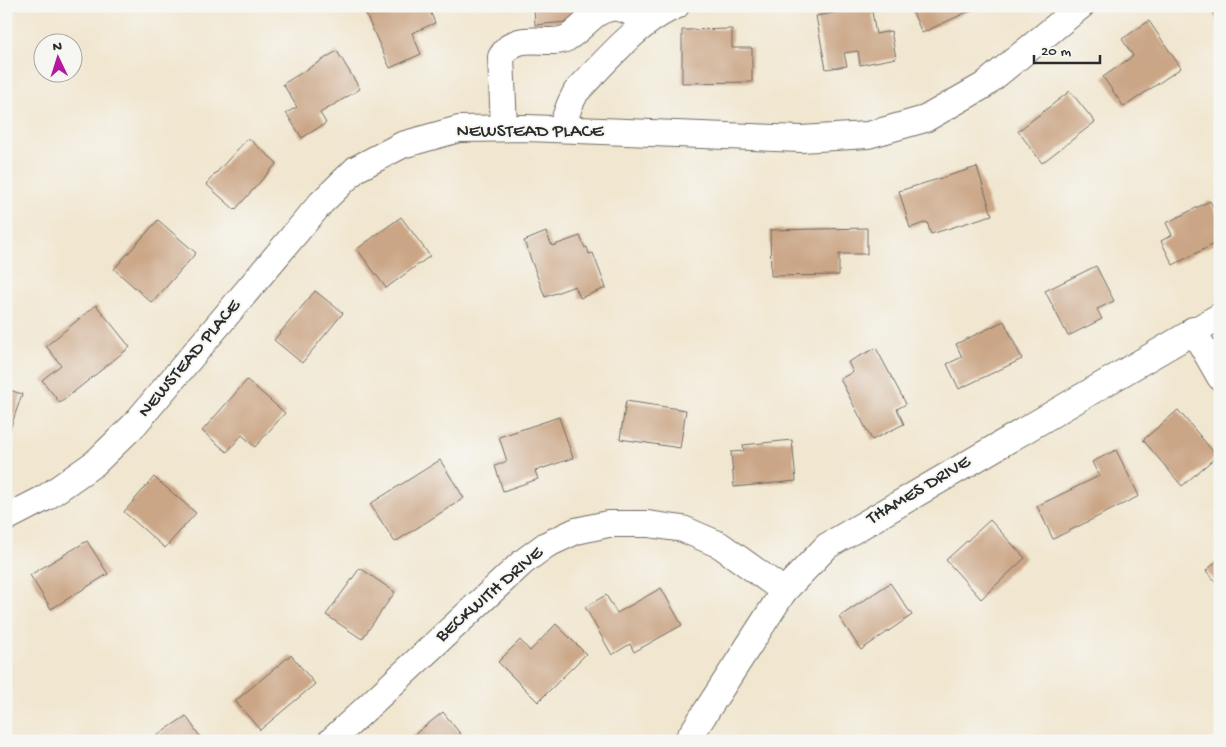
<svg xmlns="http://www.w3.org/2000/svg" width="1226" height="747" font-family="'Gochi Hand',sans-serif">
<rect width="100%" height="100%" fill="#f6f6f2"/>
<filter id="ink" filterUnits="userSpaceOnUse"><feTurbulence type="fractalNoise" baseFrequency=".02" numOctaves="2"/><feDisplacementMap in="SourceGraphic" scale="10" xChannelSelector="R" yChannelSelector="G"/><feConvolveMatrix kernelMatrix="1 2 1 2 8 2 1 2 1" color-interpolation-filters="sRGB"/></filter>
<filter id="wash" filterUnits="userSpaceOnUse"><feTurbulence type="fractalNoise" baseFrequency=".0096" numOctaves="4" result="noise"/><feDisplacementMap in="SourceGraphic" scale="20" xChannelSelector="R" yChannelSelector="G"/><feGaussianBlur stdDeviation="1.12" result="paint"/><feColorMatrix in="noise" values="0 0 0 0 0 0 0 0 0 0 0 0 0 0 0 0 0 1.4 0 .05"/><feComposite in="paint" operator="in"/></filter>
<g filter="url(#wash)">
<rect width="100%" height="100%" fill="#f1e6cf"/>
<g id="blocks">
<g fill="#cba686">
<polygon points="372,6 428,6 435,23 412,33 421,54 390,68 364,10"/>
<polygon points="534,6 575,6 576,21 535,25"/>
<polygon points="871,6 876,34 891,31 896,58 860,65 858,51 844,53 847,66 826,69 816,16"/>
<polygon points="910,6 980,6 922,33"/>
<polygon points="1210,6 1220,6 1220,28"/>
<polygon points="1149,21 1181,68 1124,107 1103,77 1133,56 1122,39"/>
<polygon points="732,29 732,48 752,48 752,82 682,83 682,30"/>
<polygon points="337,51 360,89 320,113 326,123 302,138 286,113 297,107 283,84"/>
<polygon points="1070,91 1095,122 1042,163 1018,131"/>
<polygon points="248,138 277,163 235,210 206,184"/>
<polygon points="977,167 992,215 931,234 927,222 910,228 899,191"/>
<polygon points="1210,201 1220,220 1220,241 1173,265 1161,241 1172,235 1166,223"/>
<polygon points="401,217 430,256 386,288 357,249"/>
<polygon points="158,220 196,253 152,303 114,269"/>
<polygon points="867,228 867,254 839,254 839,275 771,276 770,230"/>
<polygon points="546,232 552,246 580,236 585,248 587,247 589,254 593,253 606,288 580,298 575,286 545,297 524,241"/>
<polygon points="1096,266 1114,301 1097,309 1102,319 1068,336 1045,291"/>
<polygon points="315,291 343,313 302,363 274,340"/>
<polygon points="96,305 130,347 60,403 42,380 61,365 46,346"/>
<polygon points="1004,321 1022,359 959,389 947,364 962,357 956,344"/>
<polygon points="876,348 906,404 897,409 904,424 872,440 840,379 853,372 848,362"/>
<polygon points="247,380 285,413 255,447 242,435 227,452 202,431"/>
<polygon points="6,389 22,394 7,438 6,438"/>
<polygon points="626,401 686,410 680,448 620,439"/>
<polygon points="1178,410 1217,456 1182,486 1143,440"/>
<polygon points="559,417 573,458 535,471 538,479 503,491 495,466 507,461 499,437"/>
<polygon points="792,440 796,481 734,487 731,452 744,451 743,445"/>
<polygon points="1116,450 1139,496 1053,539 1037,506 1099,476 1092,462"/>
<polygon points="440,460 464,498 395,542 370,504"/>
<polygon points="154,477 196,513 165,548 124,512"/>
<polygon points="990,520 1025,558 981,599 946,560"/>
<polygon points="87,541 108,574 51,609 30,575"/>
<polygon points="1220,558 1220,586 1206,571"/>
<polygon points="360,568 395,592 362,639 326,615"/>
<polygon points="890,583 912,615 861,650 839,617"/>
<polygon points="661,588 682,625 634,652 630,644 612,655 585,607 606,595 617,613"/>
<polygon points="556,624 586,654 538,702 498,662 520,640 530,651"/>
<polygon points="291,655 315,684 260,730 235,701"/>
<polygon points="443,712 466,741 406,741"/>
<polygon points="186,716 203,741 149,741"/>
</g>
</g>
</g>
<g filter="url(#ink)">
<use href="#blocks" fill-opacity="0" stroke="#706c64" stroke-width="1"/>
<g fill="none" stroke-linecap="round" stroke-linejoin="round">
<defs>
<g id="minor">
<path d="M504,128L501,57C518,28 547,48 567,38C582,30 593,10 611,8C625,6 634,15 645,23"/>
<path d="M561,129L570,104L576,92C603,64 640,20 676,6"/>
<polyline points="1193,330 1220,377"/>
<polyline points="6,518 45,498 95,463 134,425 321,203 356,169 402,145 459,129 527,128 801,139 868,135 925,119 983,86 1081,6"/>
<polyline points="331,741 523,562 546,545 576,531 608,524 648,524 683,529 720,545 784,591"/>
<polyline points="687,741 784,591 827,546 1220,316"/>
</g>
</defs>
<use href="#minor" stroke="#706c64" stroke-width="28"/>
<use href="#minor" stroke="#fff" stroke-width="26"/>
</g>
</g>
<g text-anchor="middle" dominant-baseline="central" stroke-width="4" stroke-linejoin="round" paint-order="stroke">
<g font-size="19" fill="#2b2b2b" stroke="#f6f6f2">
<text x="530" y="132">NEWSTEAD PLACE</text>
<text transform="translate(190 359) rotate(-50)">NEWSTEAD PLACE</text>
<text transform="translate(919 491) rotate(-31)">THAMES DRIVE</text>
<text transform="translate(490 595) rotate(-41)">BECKWITH DRIVE</text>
</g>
</g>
<rect width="1226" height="747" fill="none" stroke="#f6f6f2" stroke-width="25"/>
<g transform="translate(58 58) rotate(356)"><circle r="24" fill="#f6f6f2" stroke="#a5a5a2"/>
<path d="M0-4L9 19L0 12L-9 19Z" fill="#b5179e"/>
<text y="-8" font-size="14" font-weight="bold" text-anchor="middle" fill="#2b2b2b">N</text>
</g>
<path d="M1034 55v8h66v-8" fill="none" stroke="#2b2b2b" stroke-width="2.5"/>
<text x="1041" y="55" font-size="15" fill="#2b2b2b" stroke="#f6f6f2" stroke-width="4" paint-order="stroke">20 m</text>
</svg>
